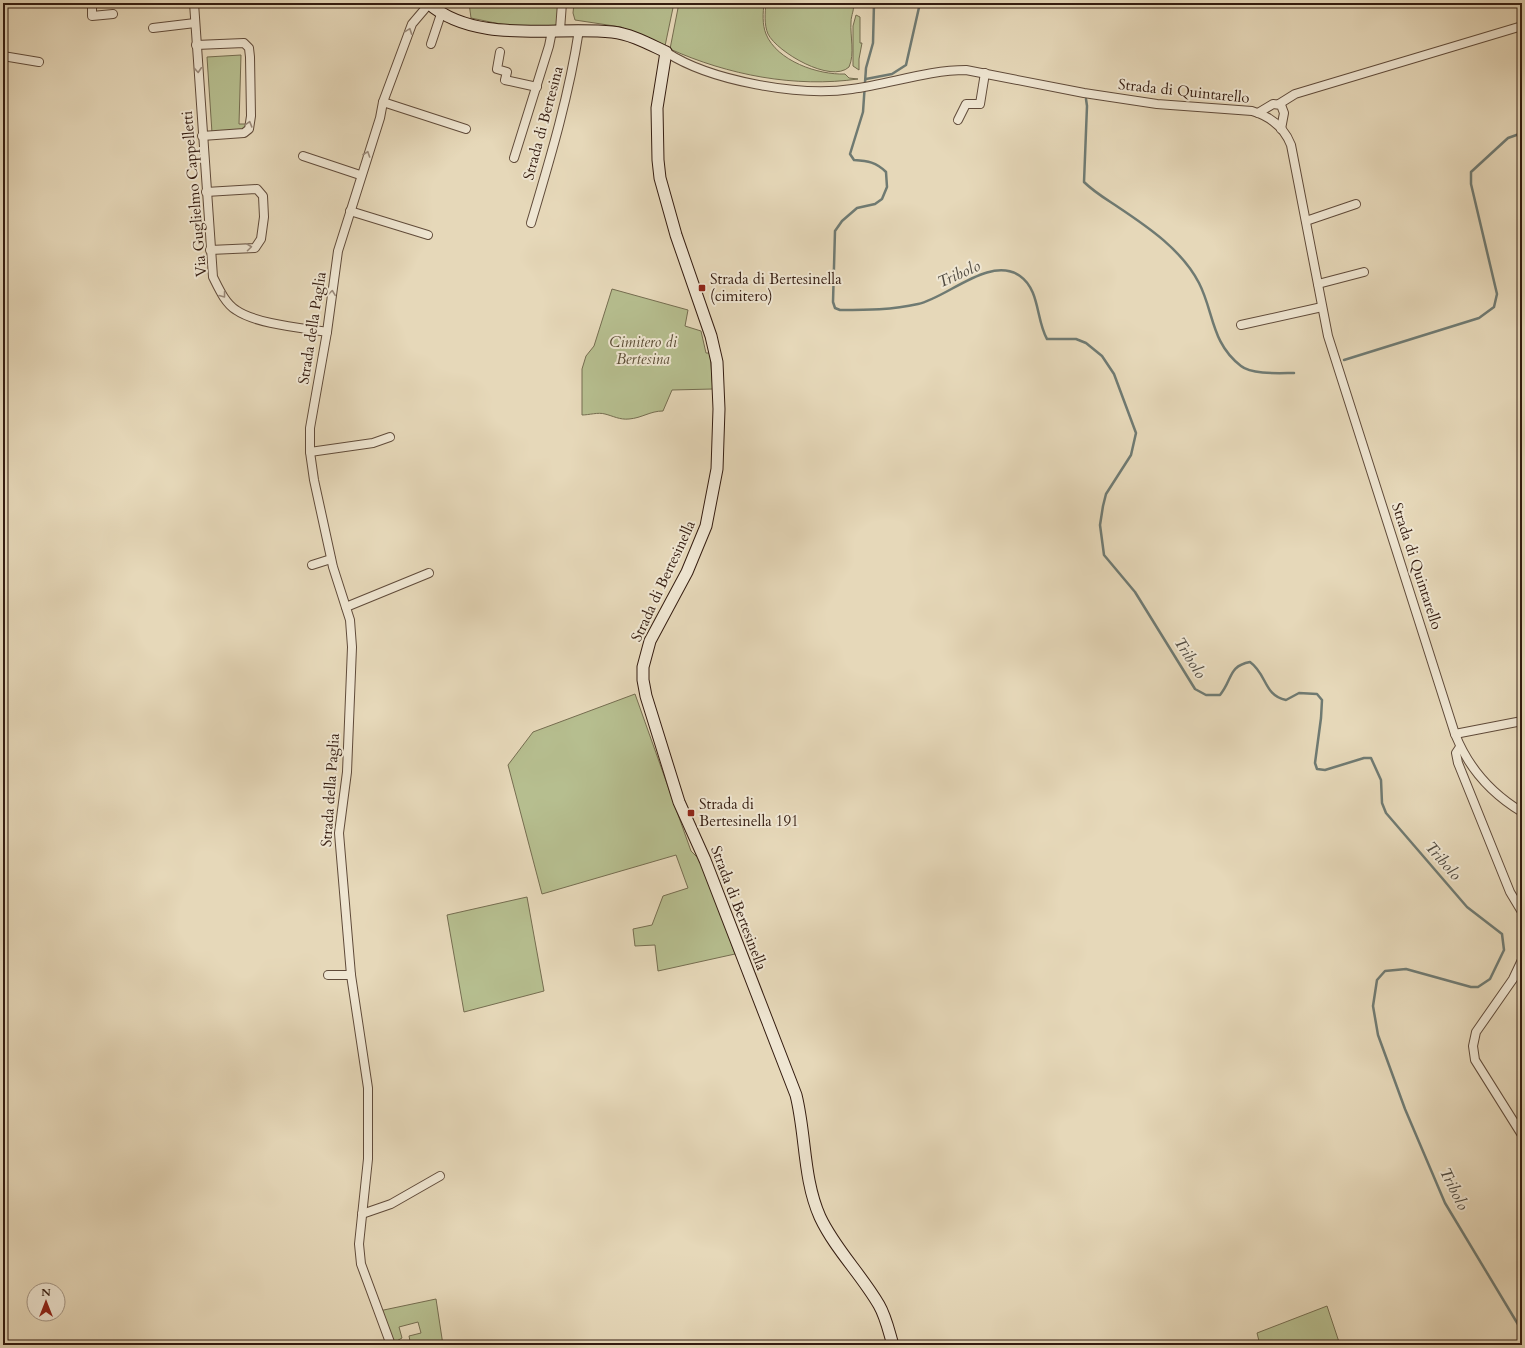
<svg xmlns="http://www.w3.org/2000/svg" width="1525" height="1348" font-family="Cardo,serif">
<rect width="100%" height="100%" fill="#e6d8b9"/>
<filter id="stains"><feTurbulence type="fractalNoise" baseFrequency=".005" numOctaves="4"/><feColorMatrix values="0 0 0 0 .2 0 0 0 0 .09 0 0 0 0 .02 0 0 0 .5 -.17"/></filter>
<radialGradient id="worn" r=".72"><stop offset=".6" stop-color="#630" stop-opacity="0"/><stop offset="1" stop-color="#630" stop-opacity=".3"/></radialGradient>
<g fill="#b6be8f" stroke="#756d50">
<path d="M469,3H564L561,23C539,34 496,23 471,18Z"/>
<polygon points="574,3 674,3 665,46 621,27 575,20 573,13"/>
<path d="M679,3H764C763,13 762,24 766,34C777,61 818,75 845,74L849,78L858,79C795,88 728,75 670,49Z"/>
<path d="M766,3H853C855,9 851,15 851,22C850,36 855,54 849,67C831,84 777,52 768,34C764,25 765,13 766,3Z"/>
<polygon points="856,15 860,17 860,43 862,43 859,59 859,70 853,66 853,26"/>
<polygon points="241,55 239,124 247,124 244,131 212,133 207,57"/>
<path d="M612,289L688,310L685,326L701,331L706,353H710L713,389L672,390L663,411C650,411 642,418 629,419C620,420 613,416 605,414C598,412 589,415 582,415V369L586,356L594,346Z"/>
<polygon points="635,694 691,851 704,864 735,954 658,971 655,945 635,946 633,929 652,925 663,896 688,888 676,855 542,894 508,765 533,732"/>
<polygon points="527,897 544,991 464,1012 447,915"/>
<polygon points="436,1299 443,1345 422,1345 421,1342 413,1345 396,1345 410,1341 409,1336 421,1333 418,1322 399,1327 402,1338 393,1343 379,1311"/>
<polygon points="1327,1306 1340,1345 1260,1345 1257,1333"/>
</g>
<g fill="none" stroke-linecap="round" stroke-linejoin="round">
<g stroke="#6f7a72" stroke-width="2.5">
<path d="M874,3L873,43L866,68L863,112L850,154L854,160C868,161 876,162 886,172L887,187L882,199L875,204L857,208L842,221L835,231L833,302L835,308L840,310C867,310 892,310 918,304C947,298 990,255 1020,276C1040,290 1036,320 1047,339H1076L1086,343L1102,356L1114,374L1136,433L1131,455L1106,494L1103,506L1100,525L1104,555L1135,592L1195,689L1206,695H1220C1233,679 1228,666 1250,662C1267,674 1264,696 1286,700L1299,693L1317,694L1322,700L1321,718L1315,763L1317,769L1325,770L1364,758H1371L1381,780L1382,803L1386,813L1467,907L1502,934L1504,950L1490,979L1478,987H1471L1406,969L1385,971L1377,980L1373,1006L1378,1035L1405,1109L1445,1203L1522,1331"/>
<polyline points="866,79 892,74 906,65 920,3"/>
<path d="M1086,99L1087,106L1084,182C1094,192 1106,199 1118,207C1148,227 1182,250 1199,283C1214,312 1211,343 1241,366C1252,375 1281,373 1294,373"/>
<polyline points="1344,360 1479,318 1494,307 1497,294 1471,184 1471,172 1508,138 1522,133"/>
</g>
<defs>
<g id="street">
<polyline points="92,3 92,16 113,14"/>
<path d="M194,3L213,277C219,289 225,303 236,310C256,324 302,328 327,332"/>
<polyline points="153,28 195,23"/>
<polyline points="560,30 562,3"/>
<polyline points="431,44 440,17 444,13"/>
<polyline points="196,45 244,43 249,48 250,57 251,116 249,129 244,133 202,136"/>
<polyline points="500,52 497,69 507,72 505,80 537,87"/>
<path d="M666,52C710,81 800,97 852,89C890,84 928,70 966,70L1084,93L1157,104L1252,111C1269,116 1284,127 1291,145L1328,336L1455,734C1468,767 1492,794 1522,812"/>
<polyline points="3,56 39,62"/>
<polyline points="383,102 466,129"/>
<polyline points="1279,104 1295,94 1522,26"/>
<polyline points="1258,113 1273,104 1281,105 1284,113 1281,129"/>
<polyline points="958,120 966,104 980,104 985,73"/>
<polyline points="303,156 360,175"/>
<polyline points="514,158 549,46 552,31"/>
<polyline points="206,192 257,189 263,196 264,217 261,239 255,248 210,250"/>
<polyline points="350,211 428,235"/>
<polyline points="1306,221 1356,204"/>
<path d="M531,223C550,159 569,96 579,30"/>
<polyline points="1318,284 1364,272"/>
<polyline points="1241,325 1322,307"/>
<polyline points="310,452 373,443 390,437"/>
<polyline points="312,565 331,559"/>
<polyline points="346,607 429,573"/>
<polyline points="1455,734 1522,721"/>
<polyline points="1460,747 1456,753 1458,763 1510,892 1522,912"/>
<polyline points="1522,960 1513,979 1476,1032 1473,1046 1475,1060 1522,1135"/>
<polyline points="328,975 351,975"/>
<polyline points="362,1214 391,1204 440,1176"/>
<polyline points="391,1345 361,1264 359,1244 368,1159 368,1088 351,975 339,833 347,772 352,647 350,620 333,567 314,480 310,452 310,428 327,332 338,251 380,118 383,102 412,24 429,4"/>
</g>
<path id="secondary" d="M428,3C475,45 555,26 612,32C631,34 649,44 666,52L657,108L658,160L660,178L676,235L711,336L717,362L719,409L717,469L706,526L687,572L650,641L643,667V680L646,696L679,802L705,860L796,1095C806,1135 803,1179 820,1217C835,1249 861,1274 879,1305C886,1317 889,1332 893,1345"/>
</defs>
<use href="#street" stroke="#604b3a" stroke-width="10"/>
<use href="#secondary" stroke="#341c10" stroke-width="13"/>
<use href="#street" stroke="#efe6d2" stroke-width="8"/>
<use href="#secondary" stroke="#efe6d2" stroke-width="11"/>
</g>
<defs><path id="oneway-chevron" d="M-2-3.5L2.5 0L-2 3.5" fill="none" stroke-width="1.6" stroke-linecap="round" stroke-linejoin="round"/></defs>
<g stroke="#9b8b7b">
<use href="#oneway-chevron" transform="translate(409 31) rotate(-70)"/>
<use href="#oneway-chevron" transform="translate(198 70) rotate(86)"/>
<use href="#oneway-chevron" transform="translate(249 124) rotate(-74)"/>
<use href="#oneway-chevron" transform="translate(367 154) rotate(-71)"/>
<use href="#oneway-chevron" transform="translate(249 247) rotate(-7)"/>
<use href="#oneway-chevron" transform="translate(332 293) rotate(-83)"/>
<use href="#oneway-chevron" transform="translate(223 295) rotate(53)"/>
</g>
<g fill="#8f2418" stroke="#efe6d2" stroke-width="1.5">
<rect x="698" y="284" width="8" height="8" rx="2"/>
<rect x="687" y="809" width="8" height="8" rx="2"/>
</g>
<g text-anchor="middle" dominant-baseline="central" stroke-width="4" stroke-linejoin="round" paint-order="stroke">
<g font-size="15" fill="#341c10" stroke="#efe6d2">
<text transform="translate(1184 91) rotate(6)">Strada di Quintarello</text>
<text transform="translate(543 123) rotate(-75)">Strada di Bertesina</text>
<text transform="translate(194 194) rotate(-95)">Via Guglielmo Cappelletti</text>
<text transform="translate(312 328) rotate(-81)">Strada della Paglia</text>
<text transform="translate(1417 566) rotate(72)">Strada di Quintarello</text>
<text transform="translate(663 581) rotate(-65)">Strada di Bertesinella</text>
<text transform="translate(330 790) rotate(-86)">Strada della Paglia</text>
<text transform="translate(739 908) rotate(69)">Strada di Bertesinella</text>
</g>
<g font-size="15" fill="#341c10" stroke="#efe6d2" text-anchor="start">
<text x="710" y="279">Strada di Bertesinella<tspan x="710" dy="17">(cimitero)</tspan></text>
<text x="699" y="804">Strada di<tspan x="699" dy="17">Bertesinella 191</tspan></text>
</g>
<g font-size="15" font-style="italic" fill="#5b4d36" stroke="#efe6d2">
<text x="643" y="342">Cimitero di<tspan x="643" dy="17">Bertesina</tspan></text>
</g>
<g font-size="16" font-style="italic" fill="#514b41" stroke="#efe6d2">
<text transform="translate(959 274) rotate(-24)">Tribolo</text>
<text transform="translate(1190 658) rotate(58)">Tribolo</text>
<text transform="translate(1443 861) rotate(49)">Tribolo</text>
<text transform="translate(1454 1189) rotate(64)">Tribolo</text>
</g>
</g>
<rect width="1525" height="1348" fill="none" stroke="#e6d8b9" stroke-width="16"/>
<rect x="4" y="4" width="1517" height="1340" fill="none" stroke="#341c10" stroke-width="2"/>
<rect x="8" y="8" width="1509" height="1332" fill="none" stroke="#341c10"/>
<g transform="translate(46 1302)"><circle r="19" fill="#efe6d2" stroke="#a49584"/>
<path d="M0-3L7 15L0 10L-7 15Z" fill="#8f2418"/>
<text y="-6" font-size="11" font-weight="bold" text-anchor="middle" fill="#341c10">N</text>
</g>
<rect width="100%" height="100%" filter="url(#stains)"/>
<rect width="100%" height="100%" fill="url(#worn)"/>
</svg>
